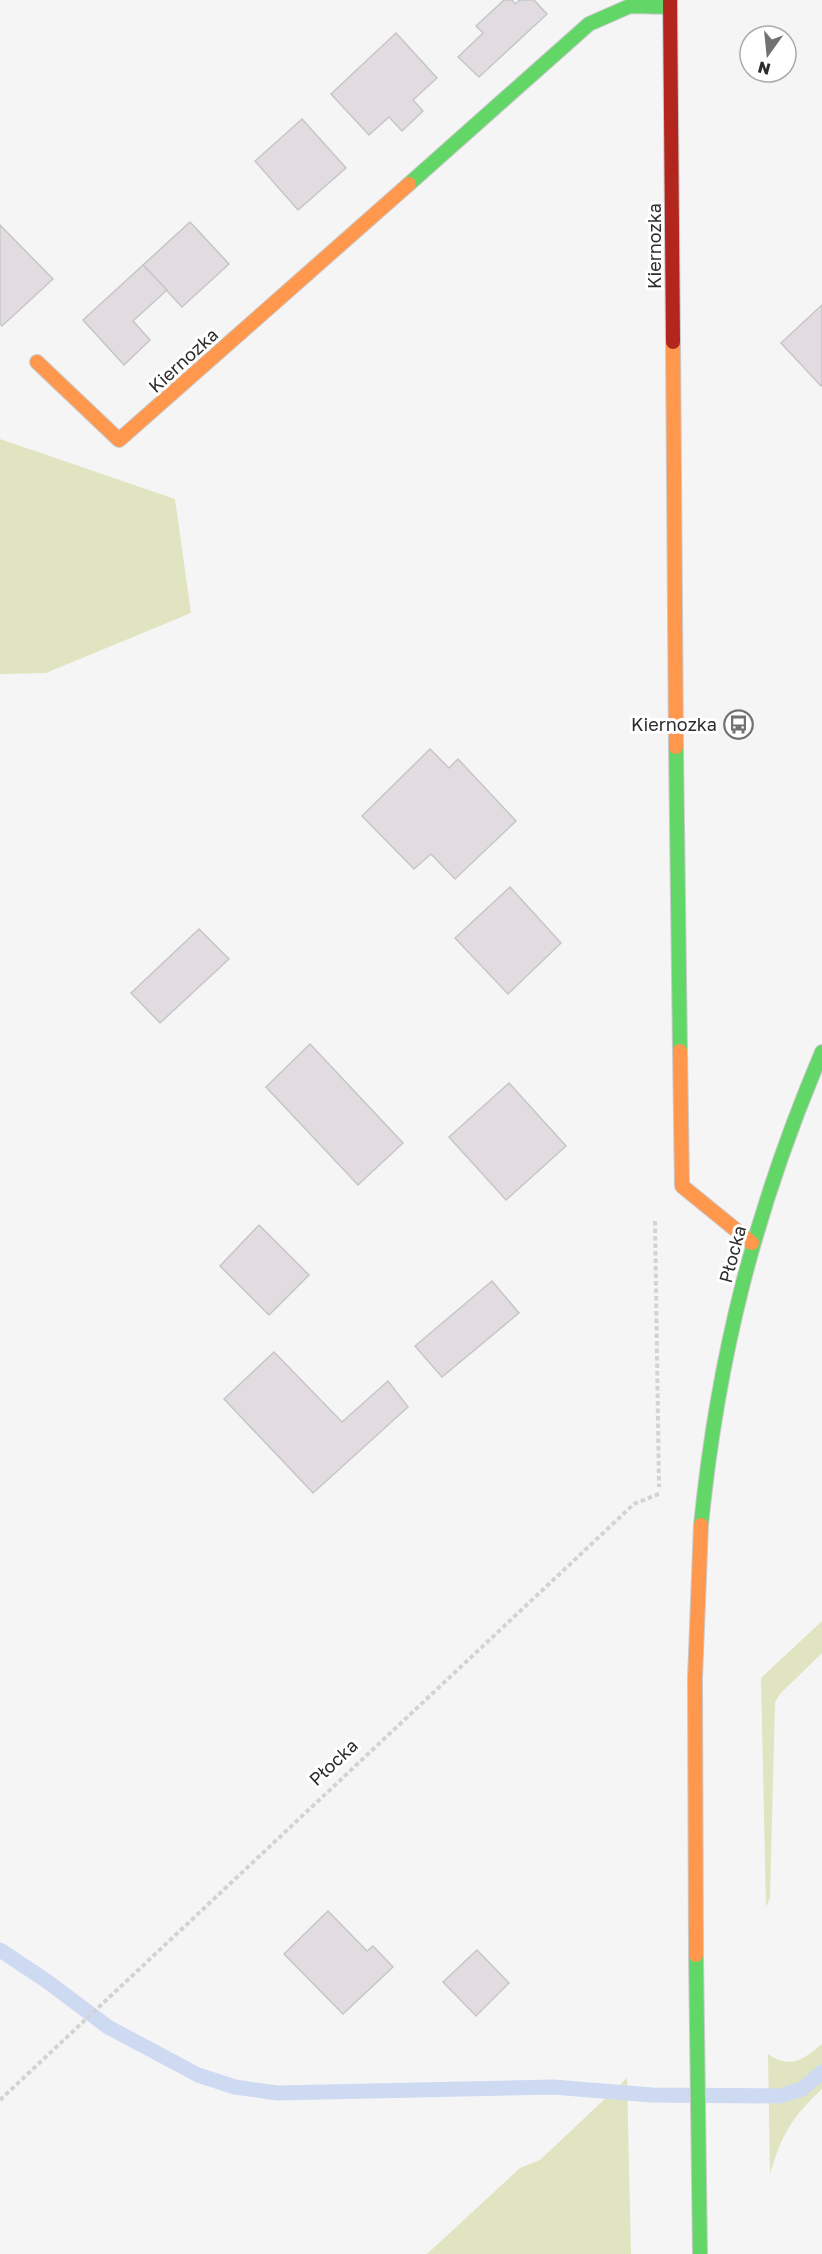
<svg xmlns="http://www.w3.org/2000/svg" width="822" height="2254" font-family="'Golos Text',sans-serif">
<rect width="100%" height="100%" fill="#f5f5f6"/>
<g fill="#e1e4c1">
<polygon points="0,439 175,499 191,613 46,673 0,674"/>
<polygon points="822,1621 822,1653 780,1694 775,1702 770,1898 766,1907 761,1678"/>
<path d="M822,2044V2089C791,2118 782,2134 770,2174L768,2054C791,2070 804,2059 822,2044Z"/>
<polygon points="627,2078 631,2254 427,2254 520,2168 540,2160"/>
</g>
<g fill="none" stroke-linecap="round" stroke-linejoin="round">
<polyline stroke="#cedaf2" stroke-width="15" points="0,1950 48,1982 108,2027 198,2075 235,2087 277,2093 553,2087 652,2095 780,2096 802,2089 822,2072"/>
</g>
<g fill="#e2dce0" stroke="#c6c6c7" stroke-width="1.5">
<polygon points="504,0 512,0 515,4 520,0 534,0 547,14 479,77 458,57 483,33 476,26"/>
<polygon points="396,33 437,78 413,100 423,111 402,131 389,117 369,135 331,94"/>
<polygon points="302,119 346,168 298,210 255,161"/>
<polygon points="190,222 229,264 182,307 143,265"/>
<polygon points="0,225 53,279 2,326 0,324"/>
<polygon points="143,265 167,290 133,321 150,340 124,365 83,320"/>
<polygon points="822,305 822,385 821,386 781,343"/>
<polygon points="430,749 449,768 458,759 516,821 455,879 431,854 414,869 362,816"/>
<polygon points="510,887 561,943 508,994 455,938"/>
<polygon points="199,929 229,959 160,1023 131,993"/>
<polygon points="310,1044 403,1143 358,1185 266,1087"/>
<polygon points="509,1083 566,1146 506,1200 449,1137"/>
<polygon points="259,1225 309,1275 269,1315 220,1266"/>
<polygon points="492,1281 519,1313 442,1377 415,1346"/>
<polygon points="274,1352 342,1422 388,1381 408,1407 313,1493 224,1399"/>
<polygon points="328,1911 367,1951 373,1946 393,1967 343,2014 284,1954"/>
<polygon points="477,1950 509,1983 476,2016 443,1982"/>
</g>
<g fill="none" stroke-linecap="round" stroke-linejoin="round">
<defs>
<g id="fast">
<polyline points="409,184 589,24 630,6 670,7"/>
<polyline points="676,747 680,1051"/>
<path d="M701,1525C718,1355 755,1210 822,1052"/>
<polyline points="696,1955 700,2254"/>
</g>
<g id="slow">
<polyline points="673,342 676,747"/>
<polyline points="37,362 119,440 409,184"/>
<polyline points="680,1051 682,1186 752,1243"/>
<polyline points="696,1955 695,1678 701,1525"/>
</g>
<polyline id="jam" points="670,0 673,342"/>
</defs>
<use href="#fast" stroke="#cacacb" stroke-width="16"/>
<use href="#slow" stroke="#cacacb" stroke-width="16"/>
<use href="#jam" stroke="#cacacb" stroke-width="16"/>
<g stroke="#d3d3d3" stroke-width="4" stroke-dasharray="4.5 3" stroke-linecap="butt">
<polyline points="655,1221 659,1487"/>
<polyline points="0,2100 634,1504 661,1493"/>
</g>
<use href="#fast" stroke="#63d668" stroke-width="14"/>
<use href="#slow" stroke="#ff974d" stroke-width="14"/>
<use href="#jam" stroke="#b3261e" stroke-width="14"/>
</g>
<defs>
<symbol id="bus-ring" viewBox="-11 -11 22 22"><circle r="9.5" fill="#fff" stroke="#727273" stroke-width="1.5"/><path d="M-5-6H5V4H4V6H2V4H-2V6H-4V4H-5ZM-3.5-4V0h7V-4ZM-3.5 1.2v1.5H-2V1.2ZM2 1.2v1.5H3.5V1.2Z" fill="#727273"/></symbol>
</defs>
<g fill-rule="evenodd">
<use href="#bus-ring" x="722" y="708" width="33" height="33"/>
</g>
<g text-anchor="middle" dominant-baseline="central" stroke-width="6" stroke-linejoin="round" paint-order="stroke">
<g font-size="18" fill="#2c2c2c" stroke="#fff">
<text transform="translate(654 246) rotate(-90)">Kiernozka</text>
<text transform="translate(183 360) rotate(-42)">Kiernozka</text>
<text transform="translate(732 1254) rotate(-75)">Płocka</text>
<text transform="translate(333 1762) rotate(-43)">Płocka</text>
</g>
<g font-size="18" fill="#2c2c2c" stroke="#fff" text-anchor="end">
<text x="717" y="724">Kiernozka</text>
</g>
</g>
<g transform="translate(768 54) rotate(195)"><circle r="28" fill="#ffffff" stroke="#ababab" stroke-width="1.5"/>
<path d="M0-4.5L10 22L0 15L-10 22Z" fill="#727273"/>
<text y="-9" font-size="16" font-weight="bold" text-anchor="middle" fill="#2c2c2c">N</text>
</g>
</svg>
